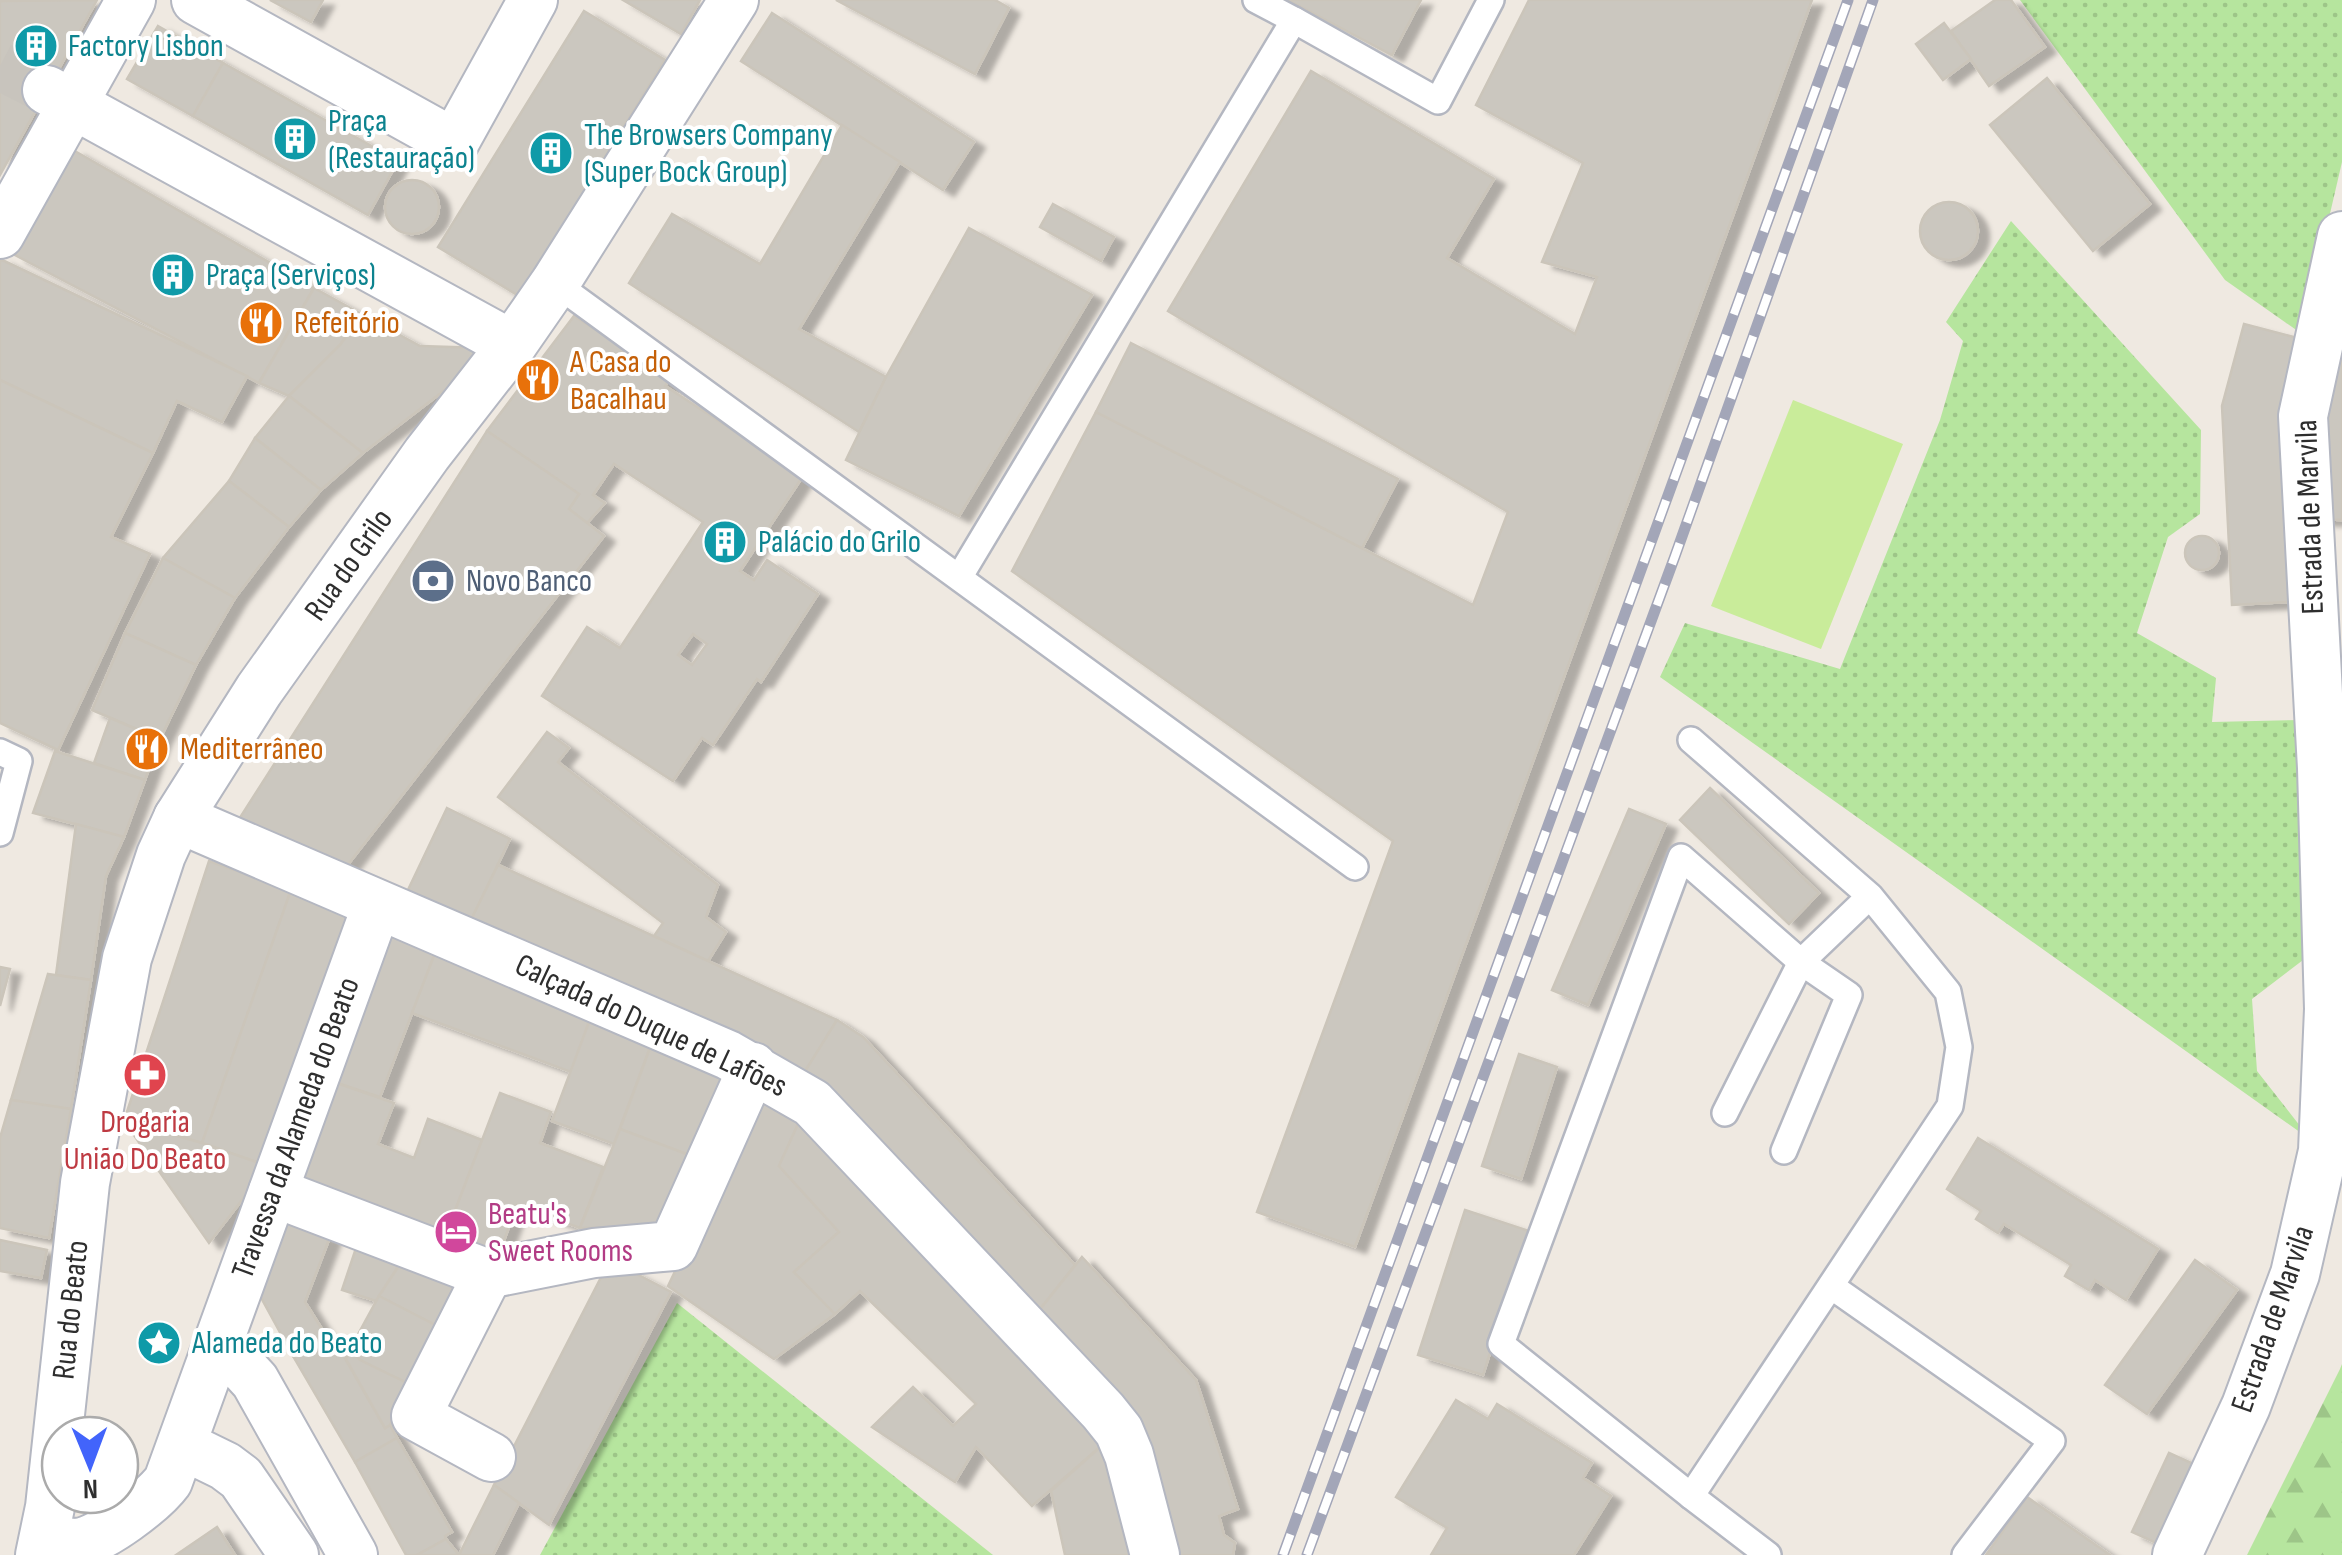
<svg xmlns="http://www.w3.org/2000/svg" width="2342" height="1555" font-family="'Sofia Sans Condensed',sans-serif">
<defs>
<pattern id="green-dots" width="8" height="8" patternUnits="userSpaceOnUse" patternTransform="scale(2.5)"><rect width="8" height="8" fill="#b6e59e"/><path d="M2 2h.1M6 6h.1" fill="none" stroke="#9dc588" stroke-width="1.8" stroke-linecap="round"/></pattern>
<pattern id="forest-firs" width="22" height="20" patternUnits="userSpaceOnUse" patternTransform="scale(2.5)"><rect width="22" height="20" fill="#b6e59e"/><path d="M5 1l3.5 6h-7zM16 11l3.5 6h-7z" fill="#9dc588"/></pattern>
<filter id="shadow"><feDropShadow dx="11" dy="6" stdDeviation="2.5" flood-color="#0004"/></filter>
</defs>
<rect width="100%" height="100%" fill="#efe9e1"/>
<g fill="url(#green-dots)">
<polygon points="2020,0 2342,0 2342,162 2302,334 2225,280"/>
<polygon points="2011,221 2201,430 2200,514 2168,537 2137,633 2216,678 2212,722 2301,720 2307,957 2252,999 2257,1071 2311,1140 1660,677 1685,623 1840,669 1940,420 1963,341 1946,322"/>
<polygon points="677,1303 993,1555 540,1555"/>
</g>
<polygon fill="url(#forest-firs)" points="2342,1364 2342,1555 2247,1555 2340,1369"/>
<polygon fill="#c9ec9a" points="1793,400 1903,444 1821,649 1711,606"/>
<g fill="#cbc7bf" stroke="#cbc5ba" stroke-width="2.5" fill-rule="evenodd" filter="url(#shadow)">
<polygon points="97,0 0,175 0,1"/>
<polygon points="270,0 323,0 311,22"/>
<polygon points="623,0 700,0 681,34"/>
<polygon points="836,0 995,0 1009,8 975,74"/>
<polygon points="1288,0 1421,0 1392,55"/>
<polygon points="1529,0 1812,0 1355,1247 1257,1212 1393,841 1012,571 1096,412 1473,605 1508,512 1168,311 1311,71 1494,179 1447,258 1575,334 1597,277 1542,262 1583,163 1476,105"/>
<polygon points="1995,0 2011,0 2045,47 1989,86 1951,31"/>
<polygon points="584,11 665,60 519,296 438,247"/>
<polygon points="772,13 974,142 943,190 741,61"/>
<polygon points="1944,23 1971,59 1943,80 1916,44"/>
<polygon points="158,26 223,63 193,116 127,79"/>
<polygon points="223,63 398,161 368,215 193,116"/>
<polygon points="2047,78 2150,204 2093,251 1990,125"/>
<polygon points="842,125 900,162 799,329 886,377 859,432 629,283 672,214 760,264"/>
<polygon points="73,150 314,288 259,383 15,255"/>
<circle cx="412" cy="207" r="27"/>
<circle cx="1949" cy="231" r="29"/>
<polygon points="1053,204 1114,237 1101,261 1040,227"/>
<polygon points="969,228 1092,295 959,516 846,460 886,377"/>
<polygon points="0,259 247,376 222,422 177,401 153,453 0,380"/>
<polygon points="314,288 361,314 341,344 289,396 259,383"/>
<polygon points="361,314 420,346 484,348 489,356 363,453 289,396 341,344"/>
<path d="M574,316L671,378L665,386L803,476L740,571L754,580L767,560L818,594L761,682L757,679L713,745L702,738L673,781L542,696L587,627L620,648L703,522L614,464L593,495L605,503L587,523L569,509L579,494L487,431ZM693,634L707,644L692,665L678,655Z"/>
<polygon points="2244,324 2301,339 2280,419 2289,602 2232,605 2222,406"/>
<polygon points="2342,335 2342,520 2316,519 2319,398"/>
<polygon points="1131,343 1398,479 1362,548 1096,412"/>
<polygon points="0,380 153,453 111,537 150,554 58,750 0,723"/>
<polygon points="289,396 363,453 321,490 255,438"/>
<polygon points="487,431 579,494 569,509 604,536 346,867 236,824"/>
<polygon points="255,438 321,490 289,527 229,481"/>
<polygon points="229,481 289,527 235,598 163,558"/>
<circle cx="2202" cy="553" r="17"/>
<polygon points="163,558 235,598 196,665 125,633"/>
<polygon points="125,633 196,665 160,739 92,710"/>
<polygon points="110,718 160,739 145,780 94,763"/>
<polygon points="547,732 569,748 558,762 718,885 706,917 726,932 708,961 654,936 663,923 498,797"/>
<polygon points="55,751 145,780 124,837 33,813"/>
<polygon points="1710,788 1819,893 1789,924 1680,820"/>
<polygon points="447,808 510,839 471,920 408,890"/>
<polygon points="1629,809 1666,824 1588,1005 1552,990"/>
<polygon points="76,824 124,837 106,876 91,980 56,975"/>
<polygon points="209,861 291,890 202,1143 124,1121"/>
<polygon points="498,865 837,1020 804,1073 471,920"/>
<polygon points="291,890 361,916 268,1166 202,1143"/>
<polygon points="385,925 437,948 380,1097 328,1080"/>
<polygon points="437,948 592,1014 571,1072 412,1013"/>
<polygon points="0,967 10,969 0,1006"/>
<polygon points="48,974 91,980 71,1109 11,1100"/>
<polygon points="592,1014 653,1040 614,1144 552,1121"/>
<polygon points="837,1020 863,1037 1075,1265 1037,1313 804,1073"/>
<polygon points="653,1040 734,1075 697,1158 620,1129"/>
<polygon points="1519,1054 1557,1067 1521,1179 1482,1166"/>
<polygon points="328,1080 394,1103 378,1144 414,1158 428,1119 482,1140 445,1237 291,1181"/>
<polygon points="762,1090 803,1113 779,1166 839,1232 794,1272 835,1314 774,1359 668,1286"/>
<polygon points="500,1093 551,1112 540,1143 603,1167 580,1228 517,1205 498,1257 445,1237"/>
<polygon points="11,1100 71,1109 49,1238 0,1228 0,1138"/>
<polygon points="803,1113 1108,1440 1032,1506 976,1447 955,1482 872,1427 913,1387 953,1426 976,1404 860,1291 835,1314 794,1272 839,1232 779,1166"/>
<polygon points="124,1121 202,1143 268,1166 209,1243"/>
<polygon points="620,1129 697,1158 673,1227 580,1228"/>
<polygon points="1978,1138 2158,1249 2126,1300 2095,1280 2089,1290 2065,1276 2071,1265 2004,1224 1998,1233 1976,1219 1981,1211 1947,1189"/>
<polygon points="1465,1210 1529,1231 1483,1375 1418,1355"/>
<polygon points="280,1218 330,1237 305,1302 327,1337 293,1356 258,1292"/>
<polygon points="0,1240 47,1250 41,1278 0,1271"/>
<polygon points="356,1248 400,1264 376,1301 342,1290"/>
<polygon points="1082,1257 1196,1380 1238,1509 1219,1516 1224,1535 1235,1543 1233,1555 1177,1555 1037,1313"/>
<polygon points="610,1260 671,1292 549,1525 494,1485"/>
<polygon points="2195,1260 2237,1290 2147,1414 2105,1385"/>
<polygon points="400,1264 462,1287 441,1328 379,1296"/>
<polygon points="379,1296 441,1328 411,1385 360,1360 350,1349"/>
<polygon points="331,1334 385,1428 390,1425 397,1438 355,1462 293,1356"/>
<polygon points="350,1349 360,1360 411,1385 390,1425 385,1428 346,1359"/>
<polygon points="1456,1400 1488,1419 1497,1404 1592,1463 1583,1478 1611,1496 1574,1555 1431,1555 1447,1528 1396,1497"/>
<polygon points="397,1438 452,1532 445,1536 446,1539 417,1555 406,1555 355,1462"/>
<polygon points="1108,1440 1139,1555 1065,1555 1051,1491"/>
<polygon points="2169,1453 2196,1465 2159,1544 2132,1532"/>
<polygon points="494,1485 519,1503 493,1555 459,1555"/>
<polygon points="2027,1497 2110,1555 1986,1555"/>
<polygon points="217,1527 235,1555 176,1555"/>
<polygon points="446,1539 459,1555 417,1555"/>
</g>
<g fill="none" stroke-linecap="round" stroke-linejoin="round">
<polyline stroke="#c8c4bd" stroke-width="48" stroke-dasharray="48 24" stroke-linecap="butt" points="0,66 47,90"/>
<defs>
<g id="lane">
<polyline points="1256,0 1294,20"/>
<polyline points="555,283 1355,867"/>
<polyline points="960,576 1294,20 1438,101 1491,0"/>
<polyline points="1691,740 1870,896 1948,992 1959,1047 1950,1106 1691,1496 1501,1344 1681,857 1801,962 1870,896"/>
<polyline points="0,752 19,761 0,833"/>
<polyline points="1725,1113 1801,962 1849,995 1784,1151"/>
<polyline points="1831,1286 2052,1441 1965,1555"/>
<polyline points="1691,1496 1768,1555"/>
</g>
<g id="street">
<polyline points="196,0 454,143 533,0"/>
<polyline points="47,90 512,345"/>
<polyline points="0,234 131,0"/>
<polyline points="178,818 728,1055 812,1103 1103,1411 1119,1431 1129,1455 1155,1555"/>
<polyline points="273,1192 488,1274"/>
<polyline points="488,1274 594,1253 673,1246 753,1067"/>
<polyline points="488,1274 416,1416 491,1457"/>
<polyline points="217,1352 243,1368 255,1381 353,1555"/>
<polyline points="182,1445 225,1466 241,1478 294,1555"/>
<path d="M45,1537C56,1540 66,1543 77,1543C101,1541 154,1500 168,1481L377,905"/>
<polyline points="40,1555 50,1507 85,1183 127,958 161,855 178,818 259,690 427,454 512,345 555,283 734,0"/>
<polyline points="2177,1555 2246,1406 2295,1274 2323,1151 2329,1009 2322,768 2303,416 2342,236"/>
</g>
</defs>
<use href="#lane" stroke="#b4b7c1" stroke-width="30"/>
<use href="#street" stroke="#b4b7c1" stroke-width="52"/>
<use href="#lane" stroke="#fff" stroke-width="25"/>
<use href="#street" stroke="#fff" stroke-width="48"/>
<defs>
<g id="rail">
<polyline points="1283,1555 1848,0"/>
<polyline points="1307,1555 1675,556 1873,0"/>
</g>
</defs>
<use href="#rail" stroke="#a3a6b8" stroke-width="11"/>
<use href="#rail" stroke="#fff" stroke-width="8" stroke-dasharray="22" stroke-linecap="butt"/>
</g>
<defs>
<symbol id="building-disc" viewBox="-11 -11 22 22"><circle r="9.5" fill="#0f9aa8" stroke="#fff"/><path d="M-4-6H4V6H1V3H-1V6H-4ZM-2.5-4.3h1.7v1.8h-1.7ZM.8-4.3h1.7v1.8H.8ZM-2.5-1h1.7V.8h-1.7ZM.8-1h1.7V.8H.8Z" fill="#fff"/></symbol>
<symbol id="restaurant-disc" viewBox="-11 -11 22 22"><circle r="9.5" fill="#e8710a" stroke="#fff"/><path d="M-5-6h1v4h1v-4h1v4h1v-4h1v5L-1.5 .5V6h-2V.5L-5-1ZM5-6V6H3V1.5H1.5Q1.5-4 5-6Z" fill="#fff"/></symbol>
<symbol id="bank-disc" viewBox="-11 -11 22 22"><circle r="9.5" fill="#5c6f8a" stroke="#fff"/><path d="M-6-4H6V4H-6ZM0-2.3a2.3 2.3 0 1 0 0 4.6a2.3 2.3 0 1 0 0-4.6Z" fill="#fff"/></symbol>
<symbol id="pharmacy-disc" viewBox="-11 -11 22 22"><circle r="9.5" fill="#e0444e" stroke="#fff"/><path d="M-2-6h4v4h4v4h-4v4h-4v-4h-4v-4h4Z" fill="#fff"/></symbol>
<symbol id="hotel-disc" viewBox="-11 -11 22 22"><circle r="9.5" fill="#d1479c" stroke="#fff"/><path d="M-6-4.5h1.5V1H6V5H4.5V3h-9V5H-6ZM-4 0a1.8 1.8 0 1 1 3.6 0ZM.5 0V-2.5h3Q6-2.5 6 0Z" fill="#fff"/></symbol>
<symbol id="sight-disc" viewBox="-11 -11 22 22"><circle r="9.5" fill="#0f9aa8" stroke="#fff"/><path d="M0-6L1.8-2.2L6-1.7L2.9 1.2L3.7 5.4L0 3.3L-3.7 5.4L-2.9 1.2L-6-1.7L-1.8-2.2Z" fill="#fff"/></symbol>
</defs>
<g fill-rule="evenodd">
<use href="#building-disc" x="11" y="21" width="50" height="50"/>
<use href="#building-disc" x="270" y="114" width="50" height="50"/>
<use href="#building-disc" x="526" y="128" width="50" height="50"/>
<use href="#building-disc" x="148" y="250" width="50" height="50"/>
<use href="#restaurant-disc" x="236" y="298" width="50" height="50"/>
<use href="#restaurant-disc" x="513" y="355" width="50" height="50"/>
<use href="#building-disc" x="700" y="517" width="50" height="50"/>
<use href="#bank-disc" x="408" y="556" width="50" height="50"/>
<use href="#restaurant-disc" x="122" y="724" width="50" height="50"/>
<use href="#pharmacy-disc" x="120" y="1050" width="50" height="50"/>
<use href="#hotel-disc" x="431" y="1207" width="50" height="50"/>
<use href="#sight-disc" x="134" y="1318" width="50" height="50"/>
</g>
<g text-anchor="middle" dominant-baseline="central" stroke-width="8" stroke-linejoin="round" paint-order="stroke">
<g font-size="32" fill="#0d838f" stroke="#fff" text-anchor="start">
<text x="68" y="46">Factory Lisbon</text>
<text x="328" y="121">Praça<tspan x="328" dy="37">(Restauração)</tspan></text>
<text x="584" y="135">The Browsers Company<tspan x="584" dy="37">(Super Bock Group)</tspan></text>
<text x="206" y="275">Praça (Serviços)</text>
<text x="758" y="542">Palácio do Grilo</text>
<text x="192" y="1343">Alameda do Beato</text>
</g>
<g font-size="32" fill="#c56008" stroke="#fff" text-anchor="start">
<text x="294" y="323">Refeitório</text>
<text x="570" y="362">A Casa do<tspan x="570" dy="37">Bacalhau</tspan></text>
<text x="180" y="749">Mediterrâneo</text>
</g>
<g font-size="32" fill="#2e2e2e" stroke="#fff">
<text transform="translate(2310 517) rotate(-92)">Estrada de Marvila</text>
<text transform="translate(349 565) rotate(-55)">Rua do Grilo</text>
<text transform="translate(651 1026) rotate(25)">Calçada do Duque de Lafões</text>
<text transform="translate(296 1128) rotate(-70)">Travessa da Alameda do Beato</text>
<text transform="translate(71 1310) rotate(-84)">Rua do Beato</text>
<text transform="translate(2273 1319) rotate(-71)">Estrada de Marvila</text>
</g>
<g font-size="32" fill="#4e5e75" stroke="#fff" text-anchor="start">
<text x="466" y="581">Novo Banco</text>
</g>
<g font-size="32" fill="#be3a42" stroke="#fff">
<text x="145" y="1122">Drogaria<tspan x="145" dy="37">União Do Beato</tspan></text>
</g>
<g font-size="32" fill="#b23c85" stroke="#fff" text-anchor="start">
<text x="488" y="1214">Beatu's<tspan x="488" dy="37">Sweet Rooms</tspan></text>
</g>
</g>
<g transform="translate(90 1465) rotate(179)"><circle r="48" fill="#ffffff" stroke="#ababab" stroke-width="2.5"/>
<path d="M0-8L18 38L0 25L-18 38Z" fill="#4264fb"/>
<text y="-15" font-size="28" font-weight="bold" text-anchor="middle" fill="#2e2e2e">N</text>
</g>
</svg>
